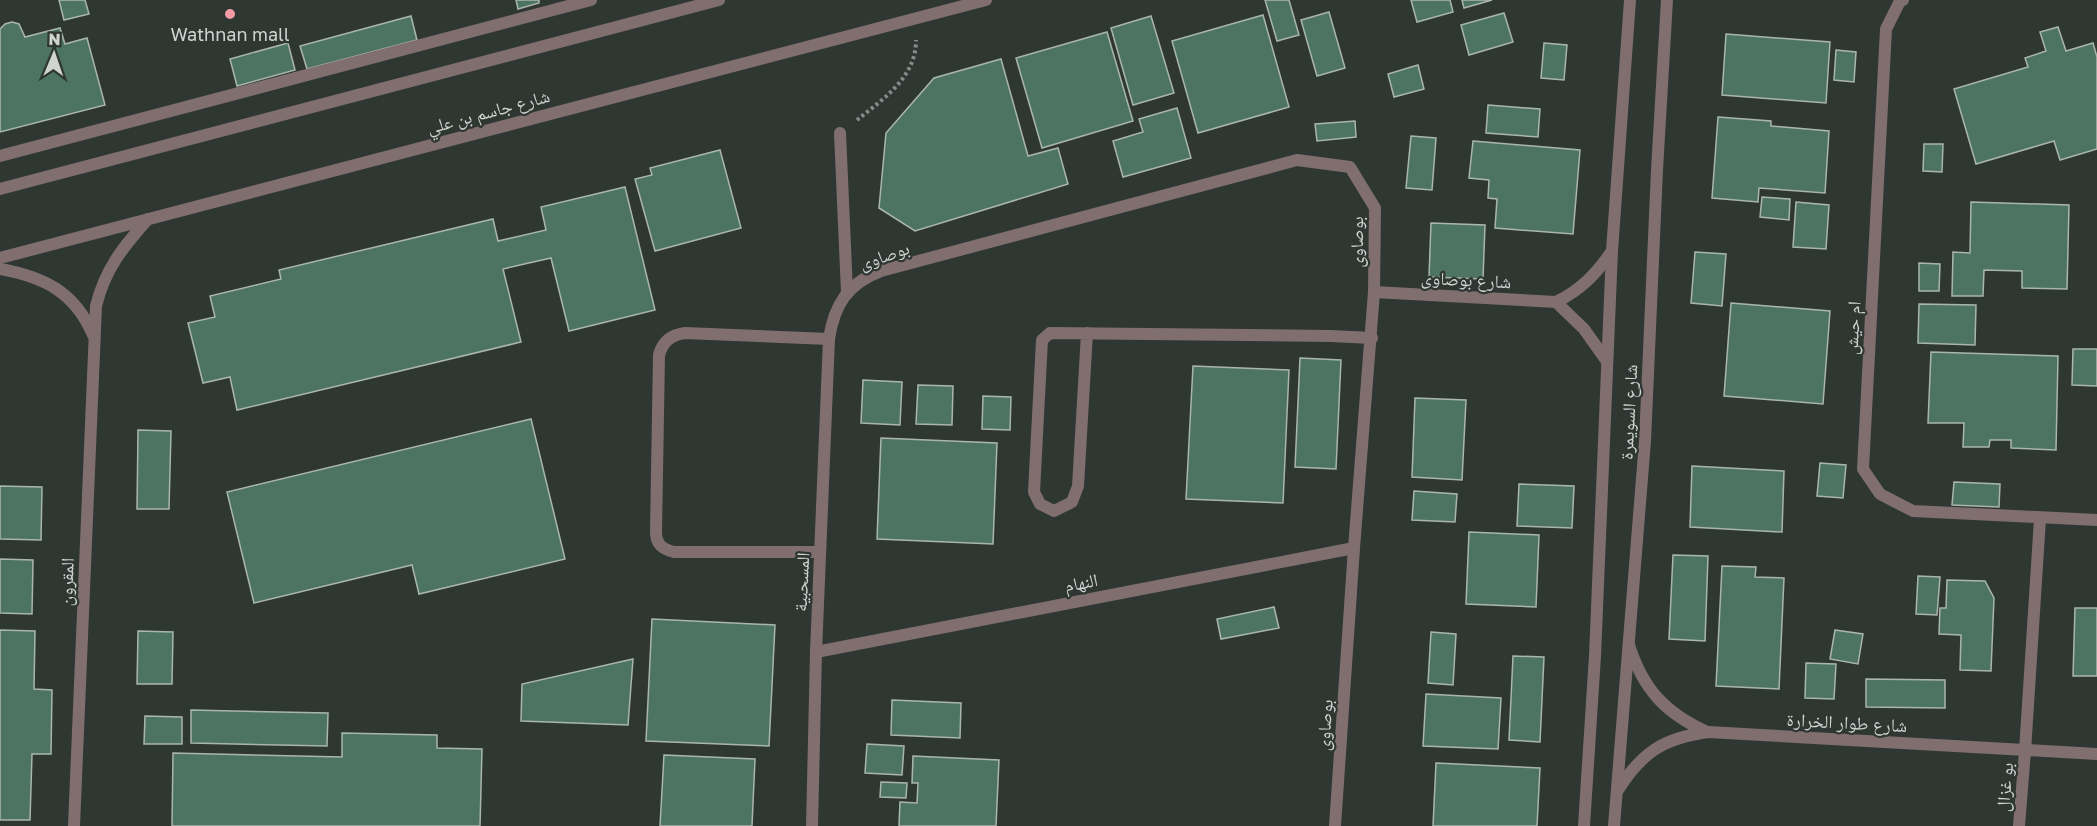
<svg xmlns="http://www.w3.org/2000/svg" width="2097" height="826" font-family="'Golos Text','Noto Naskh Arabic',sans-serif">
<rect width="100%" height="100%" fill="#2f3733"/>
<g fill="#4d7462" stroke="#abb5b0" stroke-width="1.5">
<polygon points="59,0 85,0 89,14 64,20"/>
<polygon points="516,0 539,0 539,3 518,9"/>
<polygon points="1265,0 1289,0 1299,35 1277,41"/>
<polygon points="1411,0 1450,0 1453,12 1417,22"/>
<polygon points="1462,0 1492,0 1464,8"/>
<polygon points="1329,12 1345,68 1317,76 1301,20"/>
<polygon points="1504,13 1513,42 1469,55 1461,25"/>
<polygon points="1263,15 1289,107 1198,133 1172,41"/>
<polygon points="411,16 417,40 307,69 300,46"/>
<polygon points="1151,16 1174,93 1133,105 1111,28"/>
<polygon points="12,22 19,24 25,37 60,28 65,44 87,38 105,105 0,132 0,29 5,24"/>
<polygon points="2058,27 2066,51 2093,43 2097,57 2097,149 2060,160 2054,141 1976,164 1954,89 2028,67 2025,58 2046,51 2040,32"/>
<polygon points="1107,32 1133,121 1042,148 1016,58"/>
<polygon points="1726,34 1830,42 1826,103 1722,95"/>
<polygon points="288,43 295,70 237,86 230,59"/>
<polygon points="1544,43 1567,45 1564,80 1541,78"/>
<polygon points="1836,50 1856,52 1854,82 1834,80"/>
<polygon points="1001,59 1028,156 1058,148 1068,184 915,231 879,208 886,133 934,78"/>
<polygon points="1418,65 1424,89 1394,97 1388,74"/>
<polygon points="1488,105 1540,109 1538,137 1486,133"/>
<polygon points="1177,108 1191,158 1123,177 1113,141 1143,132 1139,119"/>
<polygon points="1718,117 1771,121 1771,126 1829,131 1825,193 1759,188 1758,202 1712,198"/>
<polygon points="1355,121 1356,137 1317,141 1315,124"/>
<polygon points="1411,136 1436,138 1432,190 1406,188"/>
<polygon points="1473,141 1580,150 1573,234 1495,228 1497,199 1488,198 1489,180 1469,178"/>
<polygon points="1924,144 1943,144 1942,172 1923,171"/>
<polygon points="720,150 741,228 655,251 635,179 652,175 650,168"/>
<polygon points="625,187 655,310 569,331 551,258 503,269 521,342 237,410 230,377 203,383 188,323 215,317 210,296 281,279 279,270 493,219 498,241 546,230 541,207"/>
<polygon points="1762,197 1790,199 1789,220 1760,217"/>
<polygon points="1796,202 1829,205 1826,249 1793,247"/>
<polygon points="1971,202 2069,205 2067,289 2022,288 2022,271 1984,270 1983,296 1952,296 1953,252 1970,253"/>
<polygon points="1431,223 1485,225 1483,279 1429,277"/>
<polygon points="1695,252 1726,254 1722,306 1691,303"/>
<polygon points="1919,263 1940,264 1939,291 1919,291"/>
<polygon points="1731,303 1830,311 1823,404 1724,396"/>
<polygon points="1919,304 1976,305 1975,345 1918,343"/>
<polygon points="2073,349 2097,349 2097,386 2072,385"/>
<polygon points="1931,352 2058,356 2056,450 2011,448 2011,440 1990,440 1989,447 1963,447 1964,423 1928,423"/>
<polygon points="1300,358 1341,360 1336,469 1295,467"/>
<polygon points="1193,366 1289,370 1283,503 1186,499"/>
<polygon points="863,380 902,382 900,425 861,423"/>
<polygon points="918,385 953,386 952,425 916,424"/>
<polygon points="983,396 1011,397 1010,430 982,429"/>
<polygon points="1415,398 1466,400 1462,480 1412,477"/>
<polygon points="531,419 565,559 419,594 412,565 254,603 227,492"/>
<polygon points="138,430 171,431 169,509 137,509"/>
<polygon points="881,438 997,443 993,544 877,539"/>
<polygon points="1820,463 1846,465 1843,498 1817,496"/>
<polygon points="1692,466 1784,471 1782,532 1690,527"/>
<polygon points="1954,482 2000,484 1999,507 1952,505"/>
<polygon points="1519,484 1574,486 1572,528 1517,526"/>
<polygon points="0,486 42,487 41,540 0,539"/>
<polygon points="1414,491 1457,494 1455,522 1412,520"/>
<polygon points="1469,532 1539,535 1536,607 1466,604"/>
<polygon points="1673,555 1708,556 1705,641 1669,639"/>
<polygon points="0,559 33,560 32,614 0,613"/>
<polygon points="1722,566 1756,567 1755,577 1784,578 1779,689 1716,686"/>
<polygon points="1918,576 1940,577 1937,615 1916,614"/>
<polygon points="1947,580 1985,581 1994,598 1991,671 1960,670 1961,635 1939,634 1940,608 1946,608"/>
<polygon points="1274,607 1279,628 1221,639 1217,619"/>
<polygon points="2075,608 2097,608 2097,676 2073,676"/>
<polygon points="652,619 775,625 769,746 646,741"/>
<polygon points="0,630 35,631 34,689 52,690 51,754 32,754 30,820 0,820"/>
<polygon points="1835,630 1863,634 1858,664 1830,659"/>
<polygon points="138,631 173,632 172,684 137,684"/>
<polygon points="1431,632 1456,634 1453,685 1428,683"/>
<polygon points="1513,656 1544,657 1540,742 1509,740"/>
<polygon points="633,659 628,725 521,721 522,684"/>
<polygon points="1806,663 1836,664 1834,699 1805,698"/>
<polygon points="1866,679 1945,680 1945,708 1866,707"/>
<polygon points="1426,694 1501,698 1498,749 1423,746"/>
<polygon points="892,700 961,703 960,738 891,735"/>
<polygon points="191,710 328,713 327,746 191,743"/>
<polygon points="145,716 182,717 182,744 144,744"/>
<polygon points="342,733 437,735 437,748 482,749 480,826 172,826 173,753 342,757"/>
<polygon points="867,744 904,746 902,775 865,773"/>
<polygon points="664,755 755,759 752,826 660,826"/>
<polygon points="913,756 999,760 996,826 899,826 900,802 917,803 918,783 912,783"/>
<polygon points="1436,763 1540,768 1537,826 1433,826"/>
<polygon points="881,782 907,783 906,798 880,797"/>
</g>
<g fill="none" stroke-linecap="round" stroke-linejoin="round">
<path stroke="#868c89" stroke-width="4" stroke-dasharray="3 3" stroke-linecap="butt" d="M857,120C883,99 916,78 916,40"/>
<g stroke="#816f70" stroke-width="12">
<polyline points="840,133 847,292"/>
<polyline points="1087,333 1078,486 1072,502 1054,511 1040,504 1034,492 1042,340 1050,333 1331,336 1372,338"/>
<path d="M820,552H674C662,549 656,544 656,532L659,355C663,341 671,335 685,333L829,339"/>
</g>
<polyline stroke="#816f70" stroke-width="12" points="2019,826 2025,751"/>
<g stroke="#816f70" stroke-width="12">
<polyline points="1903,0 1900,1 1886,29 1863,469 1880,494 1913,511 2097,520"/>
<polyline points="0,156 591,0"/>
<path d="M0,269C44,277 75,292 93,335"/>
<path d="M1374,292L1556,302C1581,290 1596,274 1612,251"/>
<polyline points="1556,302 1584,329 1606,360"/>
<path d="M1629,645C1643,689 1665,713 1707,732"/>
<polyline points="816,652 1354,548"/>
<polyline points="2025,751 2040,519"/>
<path d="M1618,790C1642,752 1664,738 1708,732L2097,754"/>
<path d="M74,826L96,306C105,269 123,247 148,219"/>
<path d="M812,826L816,652L829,339C834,305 848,283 881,271L1297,160L1350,167L1375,208L1374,292L1354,548L1335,826"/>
</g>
<g stroke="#816f70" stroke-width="12">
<polyline points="0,189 719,0"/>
<polyline points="0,258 986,0"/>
<polyline points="1584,826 1595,656 1612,251 1630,0"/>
<polyline points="1614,826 1645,441 1657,170 1667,0"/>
</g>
</g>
<circle fill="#f49aa5" stroke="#2f3733" stroke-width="2" cx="230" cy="14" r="6"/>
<g text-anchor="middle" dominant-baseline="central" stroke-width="4.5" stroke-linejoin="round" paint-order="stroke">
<g font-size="18" fill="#cfd4d1" stroke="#2f3733">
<text x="230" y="34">Wathnan mall</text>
</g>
<g font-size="18" fill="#cfd4d1" stroke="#2f3733">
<text transform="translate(488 111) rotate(-15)">شارع جاسم بن علي</text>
<text transform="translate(1356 242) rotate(-90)">بوصاوى</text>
<text transform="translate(884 255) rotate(-19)">بوصاوى</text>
<text transform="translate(1466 279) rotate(3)">شارع بوصاوى</text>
<text transform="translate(1852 328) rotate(-87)">ام حيش</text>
<text transform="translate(1628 412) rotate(-87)">شارع السويمرة</text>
<text transform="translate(66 582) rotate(-88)">المقرون</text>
<text transform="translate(801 582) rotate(-87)">المسحبية</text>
<text transform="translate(1081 582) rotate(-11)">النهام</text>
<text transform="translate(1847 722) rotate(3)">شارع طوار الخرارة</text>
<text transform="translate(1324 725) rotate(-86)">بوصاوى</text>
<text transform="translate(2004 787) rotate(-85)">بو غزال</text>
</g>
</g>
<g transform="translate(54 54) rotate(2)" stroke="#2f3733" stroke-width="4.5" paint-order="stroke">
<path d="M0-4.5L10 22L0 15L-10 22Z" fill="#cfd4d1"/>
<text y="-9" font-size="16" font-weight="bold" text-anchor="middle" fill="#cfd4d1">N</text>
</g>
</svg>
